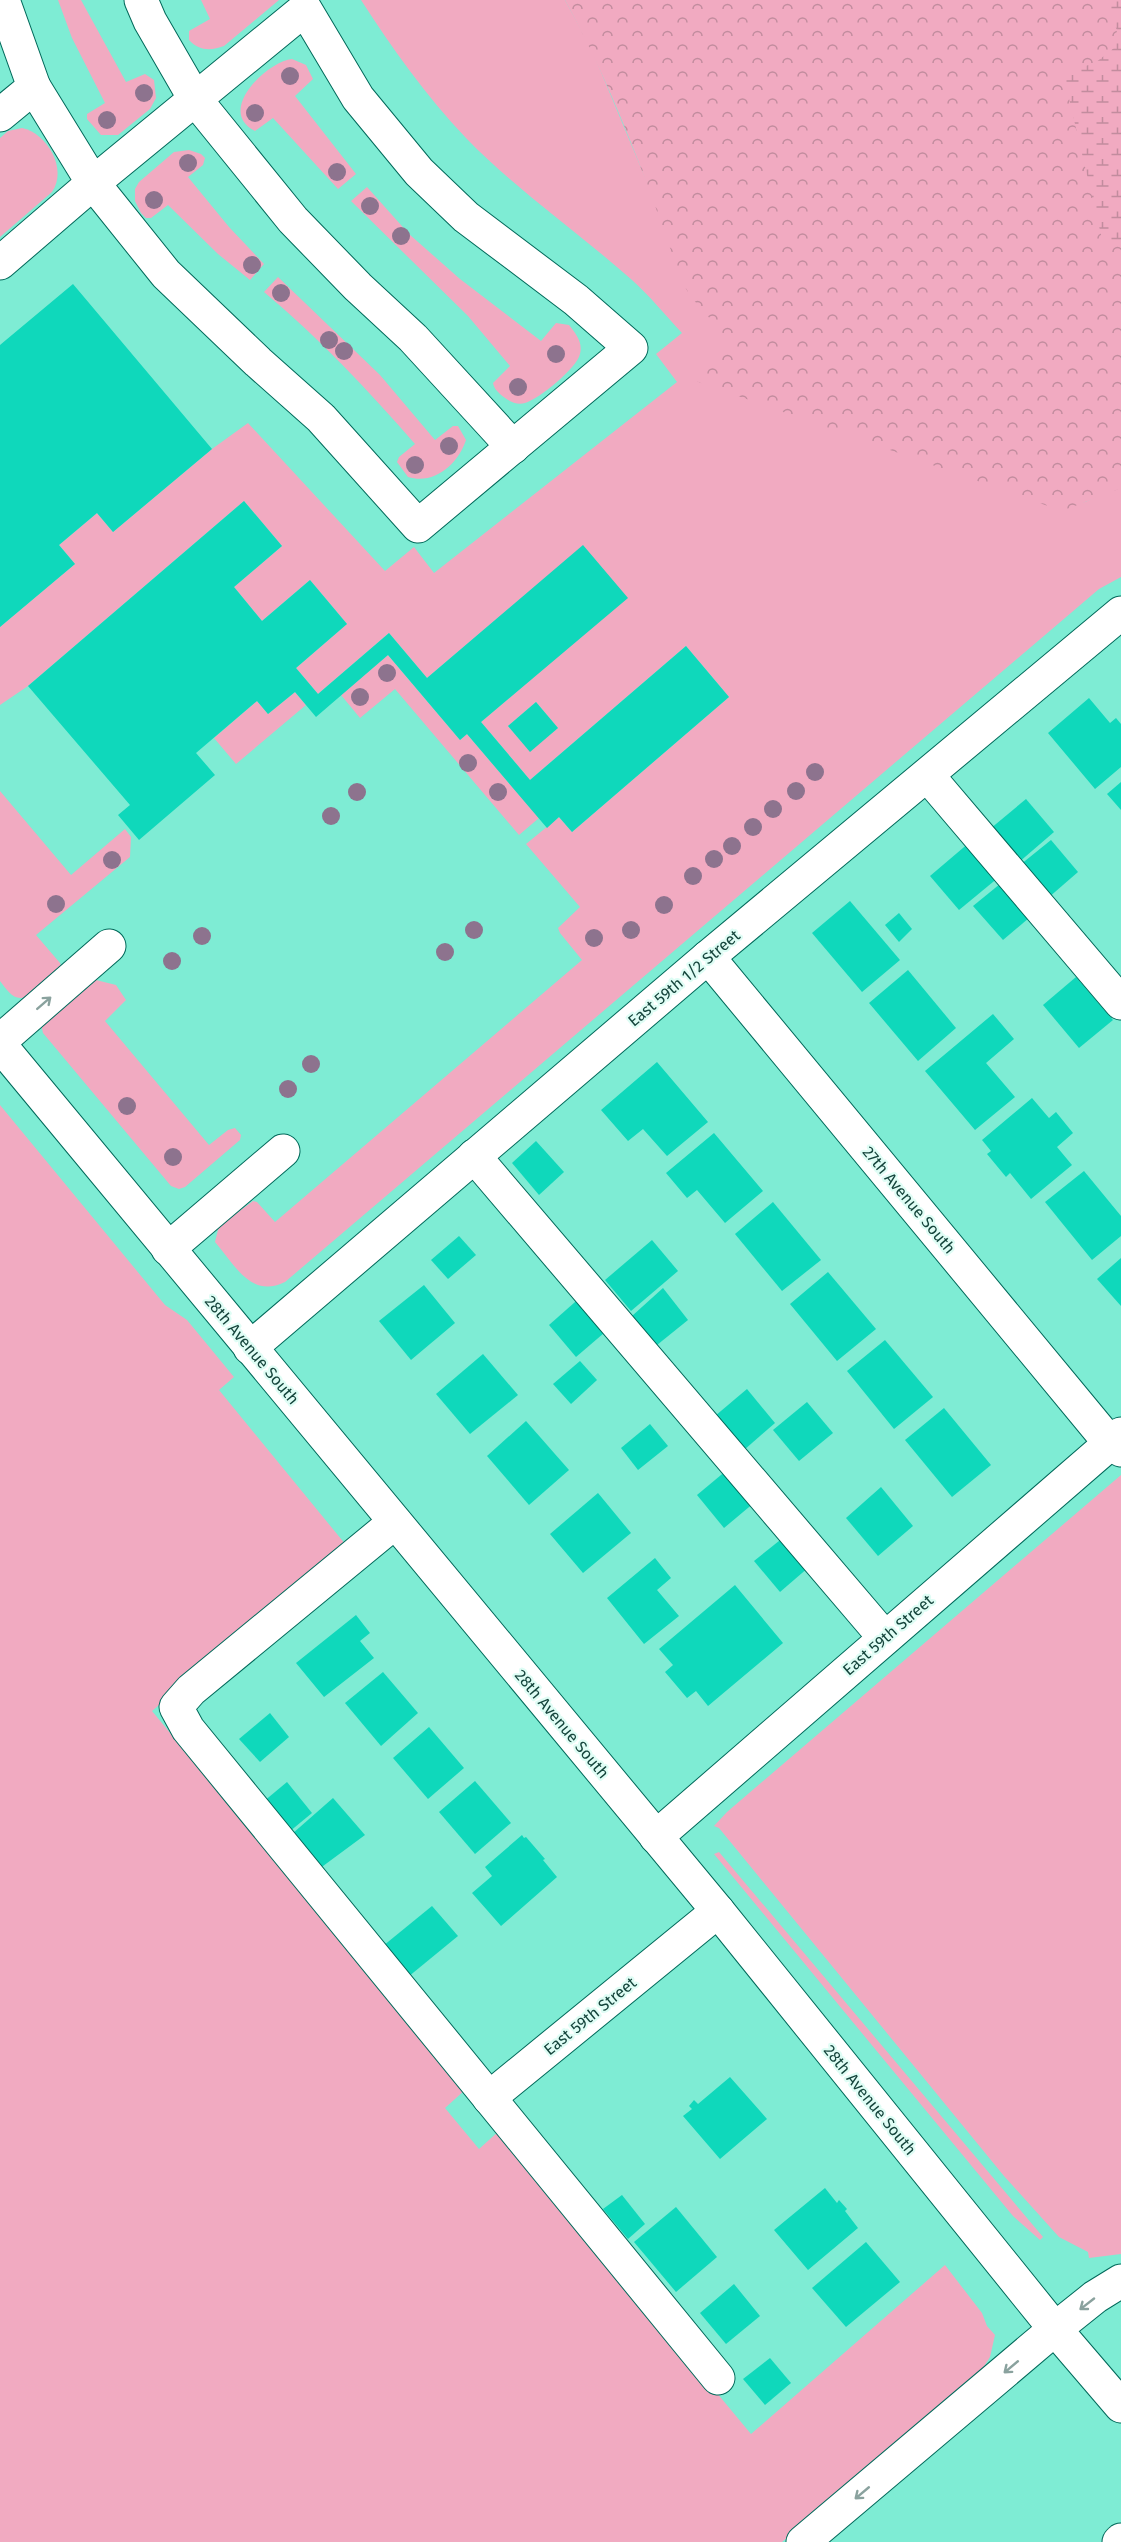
<svg xmlns="http://www.w3.org/2000/svg" width="1121" height="2542" font-family="'Fira Sans',sans-serif">
<defs>
<pattern id="forest-crowns" width="20" height="18" patternUnits="userSpaceOnUse" patternTransform="scale(1.5)"><rect width="20" height="18" fill="#f1aac1"/><path d="M2 6a3 3 0 1 1 6 0M12 15a3 3 0 1 1 6 0" fill="none" stroke="#c28c9e"/></pattern>
<pattern id="wetland-marsh" width="20" height="14" patternUnits="userSpaceOnUse" patternTransform="scale(1.5)"><rect width="20" height="14" fill="#f1aac1"/><path d="M1 5h8M5 5V1M11 12h8M15 12V8" fill="none" stroke="#c28c9e"/></pattern>
</defs>
<rect width="100%" height="100%" fill="#7eecd4"/>
<g fill="#f1aac1" fill-rule="evenodd">
<polygon points="58,0 81,0 126,82 145,74 154,80 156,98 150,109 118,135 101,135 87,119 87,114 105,103 72,38"/>
<path d="M201,0H279L224,46C211,51 199,51 189,40V31L210,19Z"/>
<path d="M361,0H565L591,48L654,199L1066,504L1085,502L1121,485V577L1099,589L285,1282C251,1299 235,1265 215,1242L219,1226L253,1201L257,1202L275,1222L582,960L560,933L558,928L580,907L526,844L559,817L572,832L729,697L686,646L530,780L481,722L627,598L583,546L427,678L389,633L318,694L296,668L347,624L310,580L262,621L234,587L282,546L244,501L28,686L0,705V627L75,564L59,545L97,513L113,532L212,449L248,423L385,571L414,547L434,573L677,382L656,354L682,333C666,316 650,296 632,280C578,232 516,190 466,138C426,96 392,48 361,0ZM536,702L558,728L530,751L508,726Z"/>
<path d="M292,59L306,65L313,79L295,96L356,174L338,189L273,118L255,131C215,111 268,61 292,59Z"/>
<path d="M22,128C47,133 68,169 52,192L0,237V138L8,131Z"/>
<polygon points="189,150 201,154 205,158 203,165 188,177 229,227 264,264 250,280 218,254 168,205 151,218 146,218 141,213 135,201 135,189 139,182 174,152"/>
<path d="M367,187L409,234L460,279L541,341L556,323L569,325C576,334 583,342 580,354C577,368 539,399 525,403C516,406 507,400 500,394C496,390 494,388 493,383L510,366L468,316L351,201Z"/>
<path d="M278,277L380,375L435,440L453,426H458L466,440C458,464 435,485 408,477L397,462L399,457L415,444C368,390 319,338 264,292Z"/>
<polygon points="388,655 460,740 467,734 539,818 519,835 395,689 360,718 341,695"/>
<polygon points="295,692 306,705 236,764 214,738 257,701 268,714"/>
<path d="M0,791L71,875L125,829L131,837L130,857L36,935L60,963L61,966L26,997C13,1001 8,991 0,981Z"/>
<polygon points="96,980 116,985 126,1000 105,1021 209,1145 228,1130 235,1128 241,1135 240,1140 185,1187 179,1189 171,1186 43,1033 41,1024 79,985"/>
<polygon points="0,1105 165,1305 187,1320 234,1377 219,1390 346,1545 152,1711 465,2090 445,2108 479,2149 499,2131 751,2434 945,2265 982,2313 987,2326 995,2335 990,2357 978,2376 782,2542 0,2542"/>
<polygon points="1121,1475 1121,2254 1089,2258 1088,2252 1059,2237 1004,2176 719,1828 714,1826 727,1812"/>
<polygon points="719,1852 1043,2237 1040,2240 1013,2216 714,1854"/>
</g>
<path fill="url(#forest-crowns)" d="M565,0H1121V488L1062,511L693,380L734,346L691,297L682,282C649,186 614,90 565,0Z"/>
<polygon fill="url(#wetland-marsh)" points="1102,0 1121,0 1121,241 1103,243 1063,73 1095,63 1114,48 1117,30"/>
<g fill="#0fd8bb">
<polygon points="73,284 212,449 113,532 97,513 59,545 75,564 0,627 0,345"/>
<polygon points="244,501 282,546 234,587 239,593 262,621 310,580 347,624 296,668 318,694 389,633 427,678 583,545 628,598 481,722 530,780 686,646 729,697 572,832 559,817 547,828 467,734 460,740 388,655 316,717 295,692 268,714 257,701 196,753 215,775 139,840 118,815 130,805 28,686"/>
<polygon points="1089,698 1110,723 1116,718 1121,724 1121,767 1095,789 1048,733"/>
<polygon points="536,702 558,728 530,752 508,726"/>
<polygon points="1121,782 1121,810 1107,794"/>
<polygon points="1026,799 1054,832 1018,863 990,829"/>
<polygon points="1051,840 1078,872 1048,898 1020,865"/>
<polygon points="970,842 999,877 959,910 930,876"/>
<polygon points="1000,884 1029,918 1003,940 973,906"/>
<polygon points="850,901 900,960 862,992 812,933"/>
<polygon points="899,913 912,929 899,942 885,925"/>
<polygon points="908,970 956,1028 918,1061 869,1003"/>
<polygon points="1076,977 1113,1020 1079,1048 1043,1005"/>
<polygon points="993,1014 1014,1039 986,1063 1015,1097 975,1130 925,1071"/>
<polygon points="657,1062 708,1122 667,1156 643,1129 628,1141 601,1110"/>
<polygon points="1032,1098 1049,1118 1056,1112 1073,1133 1057,1147 1072,1165 1031,1199 1010,1173 1006,1177 987,1154 991,1151 982,1140"/>
<polygon points="714,1133 763,1191 725,1223 697,1190 687,1198 666,1173"/>
<polygon points="536,1141 564,1172 539,1195 512,1163"/>
<polygon points="1084,1171 1121,1216 1121,1236 1092,1260 1045,1202"/>
<polygon points="773,1202 821,1260 782,1291 735,1234"/>
<polygon points="459,1236 476,1255 448,1279 431,1260"/>
<polygon points="652,1240 678,1271 631,1311 605,1280"/>
<polygon points="1121,1258 1121,1306 1097,1279"/>
<polygon points="828,1272 876,1329 837,1361 790,1304"/>
<polygon points="424,1285 455,1323 411,1360 379,1321"/>
<polygon points="663,1288 688,1320 657,1345 632,1316"/>
<polygon points="583,1295 611,1327 576,1357 549,1325"/>
<polygon points="885,1340 933,1397 894,1429 847,1371"/>
<polygon points="483,1354 518,1395 470,1434 436,1394"/>
<polygon points="580,1361 597,1380 571,1404 553,1384"/>
<polygon points="747,1389 775,1423 744,1450 715,1416"/>
<polygon points="807,1402 833,1433 799,1461 773,1430"/>
<polygon points="944,1408 991,1465 952,1497 905,1440"/>
<polygon points="526,1421 569,1470 529,1505 487,1456"/>
<polygon points="650,1424 668,1446 638,1470 621,1448"/>
<polygon points="727,1470 755,1502 724,1528 697,1495"/>
<polygon points="881,1487 913,1526 878,1556 846,1518"/>
<polygon points="598,1493 631,1533 583,1573 550,1534"/>
<polygon points="784,1537 809,1567 780,1592 754,1561"/>
<polygon points="655,1558 671,1578 657,1590 679,1616 644,1644 607,1598"/>
<polygon points="735,1585 783,1643 708,1706 696,1691 687,1698 665,1672 673,1665 659,1649"/>
<polygon points="356,1615 370,1633 360,1641 374,1658 324,1697 296,1663"/>
<polygon points="383,1672 418,1713 381,1746 345,1703"/>
<polygon points="270,1713 289,1737 260,1762 239,1739"/>
<polygon points="429,1727 464,1768 428,1799 393,1758"/>
<polygon points="475,1781 511,1823 475,1854 439,1812"/>
<polygon points="287,1782 312,1813 289,1832 263,1802"/>
<polygon points="333,1798 365,1835 319,1869 292,1834"/>
<polygon points="522,1835 524,1838 526,1837 545,1859 543,1860 557,1877 501,1926 472,1893 492,1876 485,1867"/>
<polygon points="432,1906 458,1936 408,1977 383,1946"/>
<polygon points="730,2077 767,2119 720,2159 683,2116 692,2109 689,2106 694,2100 698,2104"/>
<polygon points="825,2188 837,2203 839,2200 847,2209 845,2211 858,2228 808,2270 774,2230"/>
<polygon points="622,2195 645,2224 628,2239 603,2209"/>
<polygon points="676,2207 717,2257 676,2292 634,2242"/>
<polygon points="866,2242 900,2282 846,2327 812,2288"/>
<polygon points="734,2284 760,2316 726,2344 700,2313"/>
<polygon points="770,2358 791,2383 765,2405 743,2379"/>
</g>
<g fill="none" stroke-linecap="round" stroke-linejoin="round">
<defs>
<g id="minor">
<polyline points="141,0 150,21 195,99 293,220 358,287 413,338 513,447"/>
<polyline points="0,115 34,87 3,0"/>
<polyline points="0,263 93,183 305,9 358,98 419,172 466,217 576,300 631,348 418,526 321,418 258,362 166,274 93,183 34,87"/>
<polyline points="928,776 1121,1003"/>
<polyline points="708,957 1110,1443 1121,1450"/>
<polyline points="0,1041 109,946"/>
<polyline points="0,1045 718,1911 1055,2329 1121,2406"/>
<polyline points="474,1156 885,1638"/>
<polyline points="168,1249 283,1151"/>
<polyline points="250,1348 708,957 1121,613"/>
<polyline points="395,1522 191,1690 176,1707 188,1729 718,2378"/>
<polyline points="656,1837 1121,1434"/>
<polyline points="489,2098 718,1911"/>
</g>
<g id="highway">
<polyline points="803,2542 1055,2329 1095,2297 1121,2281"/>
<polyline points="1119,2542 1121,2540"/>
</g>
</defs>
<use href="#minor" stroke="#00695a" stroke-width="35"/>
<use href="#highway" stroke="#00695a" stroke-width="35"/>
<use href="#minor" stroke="#fff" stroke-width="33"/>
<use href="#highway" stroke="#fff" stroke-width="33"/>
</g>
<g fill="#8d738e">
<circle cx="290" cy="76" r="9"/>
<circle cx="144" cy="93" r="9"/>
<circle cx="255" cy="113" r="9"/>
<circle cx="107" cy="120" r="9"/>
<circle cx="188" cy="163" r="9"/>
<circle cx="337" cy="172" r="9"/>
<circle cx="154" cy="200" r="9"/>
<circle cx="370" cy="206" r="9"/>
<circle cx="401" cy="236" r="9"/>
<circle cx="252" cy="265" r="9"/>
<circle cx="281" cy="293" r="9"/>
<circle cx="329" cy="340" r="9"/>
<circle cx="344" cy="351" r="9"/>
<circle cx="556" cy="354" r="9"/>
<circle cx="518" cy="387" r="9"/>
<circle cx="449" cy="446" r="9"/>
<circle cx="415" cy="465" r="9"/>
<circle cx="387" cy="673" r="9"/>
<circle cx="360" cy="697" r="9"/>
<circle cx="468" cy="763" r="9"/>
<circle cx="815" cy="772" r="9"/>
<circle cx="796" cy="791" r="9"/>
<circle cx="357" cy="792" r="9"/>
<circle cx="498" cy="792" r="9"/>
<circle cx="773" cy="809" r="9"/>
<circle cx="331" cy="816" r="9"/>
<circle cx="753" cy="827" r="9"/>
<circle cx="732" cy="846" r="9"/>
<circle cx="714" cy="859" r="9"/>
<circle cx="112" cy="860" r="9"/>
<circle cx="693" cy="876" r="9"/>
<circle cx="56" cy="904" r="9"/>
<circle cx="664" cy="905" r="9"/>
<circle cx="474" cy="930" r="9"/>
<circle cx="631" cy="930" r="9"/>
<circle cx="202" cy="936" r="9"/>
<circle cx="594" cy="938" r="9"/>
<circle cx="445" cy="952" r="9"/>
<circle cx="172" cy="961" r="9"/>
<circle cx="311" cy="1064" r="9"/>
<circle cx="288" cy="1089" r="9"/>
<circle cx="127" cy="1106" r="9"/>
<circle cx="173" cy="1157" r="9"/>
</g>
<defs><path id="oneway-shaft" d="M-6 0H5M1.5-3L5.5 0L1.5 3" fill="none" stroke-width="1.6" stroke-linecap="round" stroke-linejoin="round" transform="scale(1.5)"/></defs>
<g stroke="#8aa29e">
<use href="#oneway-shaft" transform="translate(44 1003) rotate(-41)"/>
<use href="#oneway-shaft" transform="translate(1087 2304) rotate(142)"/>
<use href="#oneway-shaft" transform="translate(1011 2367) rotate(140)"/>
<use href="#oneway-shaft" transform="translate(862 2493) rotate(140)"/>
</g>
<g text-anchor="middle" dominant-baseline="central" stroke-width="4.5" stroke-linejoin="round" paint-order="stroke">
<g font-size="16" fill="#15453c" stroke="#dffdf5">
<text transform="translate(684 978) rotate(-40)">East 59th 1/2 Street</text>
<text transform="translate(909 1200) rotate(50)">27th Avenue South</text>
<text transform="translate(252 1350) rotate(50)">28th Avenue South</text>
<text transform="translate(888 1635) rotate(-41)">East 59th Street</text>
<text transform="translate(562 1724) rotate(50)">28th Avenue South</text>
<text transform="translate(590 2016) rotate(-39)">East 59th Street</text>
<text transform="translate(870 2100) rotate(51)">28th Avenue South</text>
</g>
</g>
</svg>
